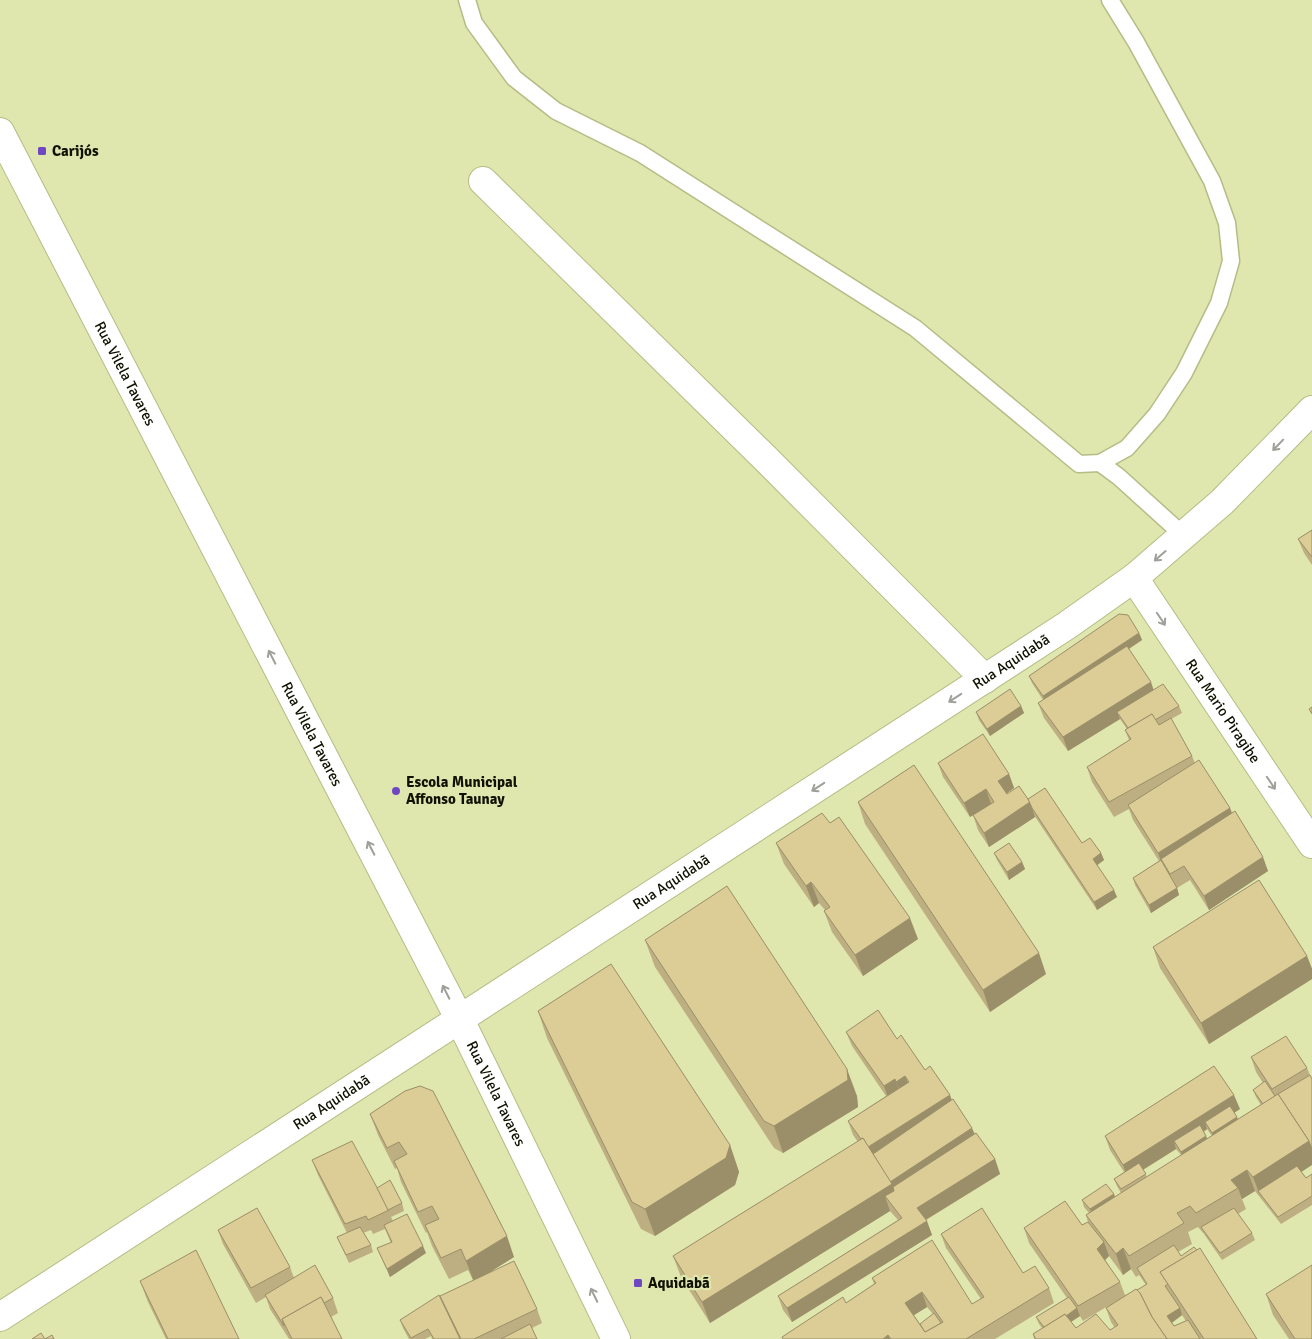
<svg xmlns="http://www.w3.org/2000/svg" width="1312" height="1339" font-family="Signika,sans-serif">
<rect width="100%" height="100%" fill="#dfe6ae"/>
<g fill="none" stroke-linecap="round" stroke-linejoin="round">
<defs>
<g id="service">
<polyline points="467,0 474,23 514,78 556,111 640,153 915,328 1079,464 1100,463 1127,448 1157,414 1184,373 1219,303 1231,261 1227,223 1212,181 1136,42 1110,0"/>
<polyline points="1100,463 1119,477 1183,535"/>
</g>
<g id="minor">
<polyline points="483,181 764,457 985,679"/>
<path id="s1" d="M1134,578L1312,844"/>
<path id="s2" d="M0,1317L1066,626L1134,578L1222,502L1312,410"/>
</g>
<g id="tertiary">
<path id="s3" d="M0,132L460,1020L616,1339"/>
</g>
</defs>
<use href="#service" stroke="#b5bc85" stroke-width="19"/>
<use href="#minor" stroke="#b5bc85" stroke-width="30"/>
<use href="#tertiary" stroke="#b5bc85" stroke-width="30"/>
<use href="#service" stroke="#fff" stroke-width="16"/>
<use href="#minor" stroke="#fff" stroke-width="28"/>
<use href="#tertiary" stroke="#fff" stroke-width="28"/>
</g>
<g fill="#bdaf81" fill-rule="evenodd">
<polygon points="1312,530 1312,565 1304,553 1298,539"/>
<polygon points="1139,633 1142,640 1129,649 1153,690 1179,706 1182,713 1171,719 1192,756 1195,763 1230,808 1232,813 1268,871 1209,910 1190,880 1177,888 1179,895 1151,913 1135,885 1133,878 1159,861 1133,820 1129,809 1114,817 1092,782 1087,767 1129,740 1125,730 1127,729 1120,719 1068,751 1044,718 1038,703 1043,700 1032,683 1029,676"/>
<polygon points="1021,706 1024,713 990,736 979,720 976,712"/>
<polygon points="938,763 1009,774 1014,788 1006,794 1028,799 1082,843 1101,853 1104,860 1097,865 1117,897 1097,910 1034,815 1035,817 989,847 978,830 973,815 976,813 970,817 943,777"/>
<polygon points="858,802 1046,974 990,1012 865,824"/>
<polygon points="776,843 918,939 863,976 832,932 824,911 825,910 819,903 814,907 784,864"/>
<polygon points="994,853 1022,862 1025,869 1009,880 997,860"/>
<polygon points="645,940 857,1096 858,1107 783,1153 774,1148 655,967"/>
<polygon points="1153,947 1307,956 1312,969 1312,979 1209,1044 1160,968"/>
<polygon points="538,1011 730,1145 739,1172 735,1185 655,1236 641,1229 547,1038"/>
<polygon points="846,1032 897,1039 951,1100 975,1134 995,1159 1000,1174 926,1220 932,1235 792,1322 783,1310 778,1296 898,1220 890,1211 710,1323 681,1277 673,1256 858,1142 853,1135 848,1121 886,1096 852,1046"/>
<path d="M1251,1057L1307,1068L1310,1075L1301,1172L1306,1178L1312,1174V1205L1281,1224L1255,1191L1242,1199L1246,1209L1238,1214L1252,1233L1255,1240L1222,1260L1204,1234L1198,1227L1188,1232L1192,1244L1178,1252L1181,1256L1257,1339H1034L1033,1334L1042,1328L1039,1324L1036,1317L1067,1298L1029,1243L1024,1228L1082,1225L1088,1222L1086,1215L1089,1213L1084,1207L1082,1200L1114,1194L1115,1197L1121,1193L1117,1186L1114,1179L1124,1172L1110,1150L1105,1136L1240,1109L1234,1113L1238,1119L1261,1105L1256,1097L1253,1090L1263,1083L1256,1072ZM1207,1129L1212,1136L1207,1139L1204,1132ZM1176,1149L1181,1155L1147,1177L1143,1170ZM1109,1256L1123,1275L1131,1269L1136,1277L1139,1275L1146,1285L1137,1290L1125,1295L1120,1282L1105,1260ZM1108,1306L1106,1308L1111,1322L1115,1328L1110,1330L1076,1328L1071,1322L1080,1316L1083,1321ZM1182,1315L1186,1321L1174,1326L1172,1323Z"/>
<polygon points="405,1091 514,1257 493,1270 537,1309 542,1323 532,1328 537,1339 432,1339 431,1336 425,1339 409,1339 403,1328 400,1320 442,1301 473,1280 468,1270 449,1279 432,1246 427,1232 426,1233 401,1182 397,1168 395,1169 378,1135 370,1114"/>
<polygon points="312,1160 377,1188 402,1203 404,1211 391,1217 393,1221 426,1253 390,1277 377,1248 391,1243 385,1229 373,1234 371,1230 363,1233 371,1245 373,1252 349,1263 337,1237 347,1233 318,1175"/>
<polygon points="218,1230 290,1267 294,1278 333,1298 338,1313 331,1317 342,1339 289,1339 270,1309 266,1297 256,1303 223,1244"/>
<path d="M941,1234L1023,1273L1049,1288L1054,1303L995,1339H783L782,1337L846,1303L874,1284L872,1278L972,1304L981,1299L946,1248ZM927,1307L933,1314L920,1324L914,1315Z"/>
<polygon points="140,1281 239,1339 166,1339 148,1302"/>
<polygon points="1266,1294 1312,1339 1289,1339 1273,1315"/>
</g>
<g fill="#9a8f69">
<polygon points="1139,633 1142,640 1045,704 1043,696"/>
<polygon points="1151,682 1156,697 1117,712 1120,719 1068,751 1063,737"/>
<polygon points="1021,706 1024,713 990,736 987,729"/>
<polygon points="1009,774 1014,788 1003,796 998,781"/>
<polygon points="986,789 991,804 970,817 964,803"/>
<polygon points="1030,802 1035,817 989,847 984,833"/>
<polygon points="1230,808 1235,822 1161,859 1164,867 1163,867 1158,853"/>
<polygon points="1101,853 1104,860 1096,866 1093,859"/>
<polygon points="1263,857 1268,871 1209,910 1204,896"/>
<polygon points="1022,862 1025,869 1009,880 1007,872"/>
<polygon points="811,882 819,903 814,907 806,886"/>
<polygon points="1177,888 1179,895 1151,913 1149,905"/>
<polygon points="1114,890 1117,897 1097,910 1094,902"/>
<polygon points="910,918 918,939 863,976 855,955"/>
<polygon points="1039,953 1046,974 990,1012 983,990"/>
<polygon points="1307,956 1312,969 1312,979 1209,1044 1201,1023"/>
<polygon points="847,1069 857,1096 858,1107 783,1153 774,1126"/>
<polygon points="905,1076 911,1090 902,1096 896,1082"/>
<polygon points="895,1079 900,1093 889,1101 884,1086"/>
<polygon points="950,1095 955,1109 875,1161 867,1148"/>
<polygon points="1234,1095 1240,1109 1209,1129 1205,1122 1207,1129 1178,1148 1174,1141 1176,1149 1128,1179 1123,1165"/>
<polygon points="1237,1117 1239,1124 1214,1140 1212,1133"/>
<polygon points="972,1128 978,1142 885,1196 890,1211 710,1323 702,1302"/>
<polygon points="1206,1136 1209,1143 1183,1159 1181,1152"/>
<polygon points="1309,1141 1312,1149 1312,1165 1263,1197 1258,1191 1261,1198 1253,1177"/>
<polygon points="730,1145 739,1172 735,1185 655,1236 645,1209"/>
<polygon points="995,1159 1000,1174 922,1222 917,1208"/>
<polygon points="1247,1170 1255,1191 1242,1199 1238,1188 1231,1180"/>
<polygon points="1114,1194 1116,1201 1093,1217 1090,1209"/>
<polygon points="927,1221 932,1235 792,1322 787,1308"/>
<polygon points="507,1236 514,1257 474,1282 466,1261"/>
<polygon points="1104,1242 1109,1256 1102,1263 1097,1249"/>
<polygon points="423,1246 426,1253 390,1277 387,1269"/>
<polygon points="1123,1248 1131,1269 1123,1275 1116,1254"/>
<polygon points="922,1292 927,1307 911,1317 905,1303"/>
<polygon points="1077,1308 1080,1316 1049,1336 1046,1329"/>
<polygon points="1180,1308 1182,1315 1170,1324 1167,1316"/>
<polygon points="888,1335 890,1339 883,1339"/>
</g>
<g fill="#dccc96" stroke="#9a8f69" fill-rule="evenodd">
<polygon points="1312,530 1312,557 1298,539"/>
<polygon points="1119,614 1128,615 1139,633 1043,696 1029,676"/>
<polygon points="1127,646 1151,682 1063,737 1038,703"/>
<polygon points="1163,684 1179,706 1155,720 1152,714 1128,728 1117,712"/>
<polygon points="1010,689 1021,706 987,729 976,712"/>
<polygon points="1312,707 1312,714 1309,709"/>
<polygon points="1152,714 1159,725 1171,718 1192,756 1109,802 1087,767 1131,739 1125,730"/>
<polygon points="983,734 1009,774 998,781 1007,794 1019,786 1030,802 984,833 973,815 994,802 986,789 964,803 938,763"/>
<polygon points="1199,760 1230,808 1158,853 1128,805"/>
<polygon points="914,765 1039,953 983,990 858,802"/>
<polygon points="1045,788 1082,843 1090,838 1101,853 1093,859 1114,890 1094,902 1032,808 1028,799"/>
<polygon points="1235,811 1263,857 1204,896 1184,866 1170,874 1161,859"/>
<polygon points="822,813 830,823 839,817 910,918 855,955 824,911 830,907 811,882 806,886 776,843"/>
<polygon points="1009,843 1022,862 1007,872 994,853"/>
<polygon points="1161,860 1177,888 1149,905 1133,878"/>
<polygon points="1259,880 1307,956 1201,1023 1153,947"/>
<polygon points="727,886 847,1069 848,1080 774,1126 764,1121 645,940"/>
<polygon points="611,964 730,1145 726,1158 645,1209 632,1202 538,1011"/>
<polygon points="878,1010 897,1039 901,1035 925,1070 930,1066 950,1095 868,1147 863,1138 861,1139 848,1121 909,1082 905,1076 896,1082 895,1079 884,1086 846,1032"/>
<polygon points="1286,1036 1307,1068 1272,1089 1251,1057"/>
<polygon points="1214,1066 1234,1095 1123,1165 1105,1136"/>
<polygon points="1310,1075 1312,1079 1312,1149 1309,1141 1278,1094"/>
<polygon points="1265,1081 1275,1096 1263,1104 1253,1090"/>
<polygon points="420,1086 433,1091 507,1236 466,1261 461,1249 441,1258 425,1225 439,1219 432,1206 418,1212 394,1161 407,1154 399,1142 387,1148 370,1114 405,1091"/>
<polygon points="1278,1094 1309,1141 1253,1177 1247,1170 1231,1180 1238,1188 1196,1213 1190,1206 1177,1213 1184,1223 1129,1256 1123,1248 1116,1254 1086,1215"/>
<polygon points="953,1099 972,1128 890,1182 873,1154"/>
<polygon points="1230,1106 1237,1117 1212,1133 1205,1122"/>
<polygon points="1200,1125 1206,1136 1181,1152 1174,1141"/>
<polygon points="976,1133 995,1159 917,1208 927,1221 787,1308 778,1296 902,1218 885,1196 894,1191 893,1187"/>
<polygon points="863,1138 892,1184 702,1302 673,1256"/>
<polygon points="352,1141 389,1210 368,1220 366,1216 345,1224 312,1160"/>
<polygon points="1139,1163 1146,1174 1121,1189 1114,1179"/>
<polygon points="1297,1166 1306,1178 1312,1174 1312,1196 1278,1217 1258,1191"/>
<polygon points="390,1180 402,1203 388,1210 377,1188"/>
<polygon points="1106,1184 1114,1194 1090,1209 1082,1200"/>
<polygon points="1065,1201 1082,1225 1088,1222 1104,1242 1097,1249 1120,1282 1078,1306 1024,1228"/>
<polygon points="257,1208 290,1267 251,1288 218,1230"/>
<path d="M982,1208L1023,1273L1035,1266L1049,1288L966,1339H891L888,1335L883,1339H783L782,1337L843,1297L846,1303L876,1283L872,1278L932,1240L972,1304L984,1297L941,1234ZM922,1292L943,1322L925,1332L905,1303Z"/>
<polygon points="1234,1208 1252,1233 1220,1253 1201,1227"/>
<polygon points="407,1214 423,1246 387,1269 377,1248 392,1242 384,1225"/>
<polygon points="360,1227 371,1245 346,1255 337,1237"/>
<polygon points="1174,1245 1181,1256 1194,1247 1197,1250 1160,1272 1168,1284 1165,1286 1180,1308 1167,1316 1174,1326 1188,1320 1200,1339 1167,1339 1152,1317 1140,1293 1137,1290 1147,1284 1137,1268"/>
<polygon points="1200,1248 1257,1339 1204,1339 1160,1272"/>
<polygon points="196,1250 239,1339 168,1339 140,1281"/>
<polygon points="514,1261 537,1309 474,1339 461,1339 440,1296"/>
<polygon points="315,1265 333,1298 324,1303 321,1297 282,1319 284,1326 265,1295"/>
<polygon points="1312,1265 1312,1339 1295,1339 1266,1294"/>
<polygon points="1136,1289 1140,1293 1152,1317 1167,1339 1036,1339 1033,1334 1065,1314 1076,1328 1096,1314 1110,1330 1118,1325 1106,1308"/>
<polygon points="439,1295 460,1339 434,1339 428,1329 411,1338 400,1320"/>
<polygon points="321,1297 342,1339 292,1339 282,1319"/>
<polygon points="1069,1297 1077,1308 1066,1316 1065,1314 1044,1327 1036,1317"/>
<polygon points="934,1313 941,1323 925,1332 920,1324"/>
<polygon points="530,1324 537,1339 501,1339"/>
<polygon points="41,1333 45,1339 52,1335 54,1339 32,1339"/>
</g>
<defs><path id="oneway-shaft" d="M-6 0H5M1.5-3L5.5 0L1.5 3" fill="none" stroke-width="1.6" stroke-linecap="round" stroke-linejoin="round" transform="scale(1.25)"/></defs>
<g stroke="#9fa099">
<use href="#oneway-shaft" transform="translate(1278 445) rotate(134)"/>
<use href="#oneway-shaft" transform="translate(1160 556) rotate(139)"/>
<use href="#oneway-shaft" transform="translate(1161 619) rotate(56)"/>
<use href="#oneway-shaft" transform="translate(272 657) rotate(-117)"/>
<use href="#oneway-shaft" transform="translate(955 698) rotate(147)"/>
<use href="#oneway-shaft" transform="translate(1271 783) rotate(56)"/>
<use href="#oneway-shaft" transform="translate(818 787) rotate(147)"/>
<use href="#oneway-shaft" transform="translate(371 848) rotate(-117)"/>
<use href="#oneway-shaft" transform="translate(446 992) rotate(-117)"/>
<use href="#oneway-shaft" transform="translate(594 1295) rotate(-116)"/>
</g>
<g fill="#6f48c1" stroke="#dfe6ae" stroke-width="2">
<rect x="37" y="146" width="10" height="10" rx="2.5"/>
<circle cx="396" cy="791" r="5"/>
<rect x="633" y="1278" width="10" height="10" rx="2.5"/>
</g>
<g text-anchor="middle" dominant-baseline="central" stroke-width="4.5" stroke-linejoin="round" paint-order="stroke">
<g font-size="15" font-weight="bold" fill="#101201" stroke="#dfe6ae" text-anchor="start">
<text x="52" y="151">Carijós</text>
<text x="406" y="782">Escola Municipal<tspan x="406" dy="17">Affonso Taunay</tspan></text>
<text x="648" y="1283">Aquidabã</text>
</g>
<g font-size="15" fill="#101201" stroke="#dfe6ae">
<text stroke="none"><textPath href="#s3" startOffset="272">Rua Vilela Tavares</textPath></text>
<text stroke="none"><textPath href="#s2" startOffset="1205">Rua Aquidabã</textPath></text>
<text stroke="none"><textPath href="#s1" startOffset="160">Rua Mario Piragibe</textPath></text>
<text stroke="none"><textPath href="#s3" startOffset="678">Rua Vilela Tavares</textPath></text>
<text stroke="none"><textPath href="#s2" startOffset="800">Rua Aquidabã</textPath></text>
<text stroke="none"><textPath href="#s3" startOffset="1082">Rua Vilela Tavares</textPath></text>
<text stroke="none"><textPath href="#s2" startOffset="395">Rua Aquidabã</textPath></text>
</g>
</g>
</svg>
